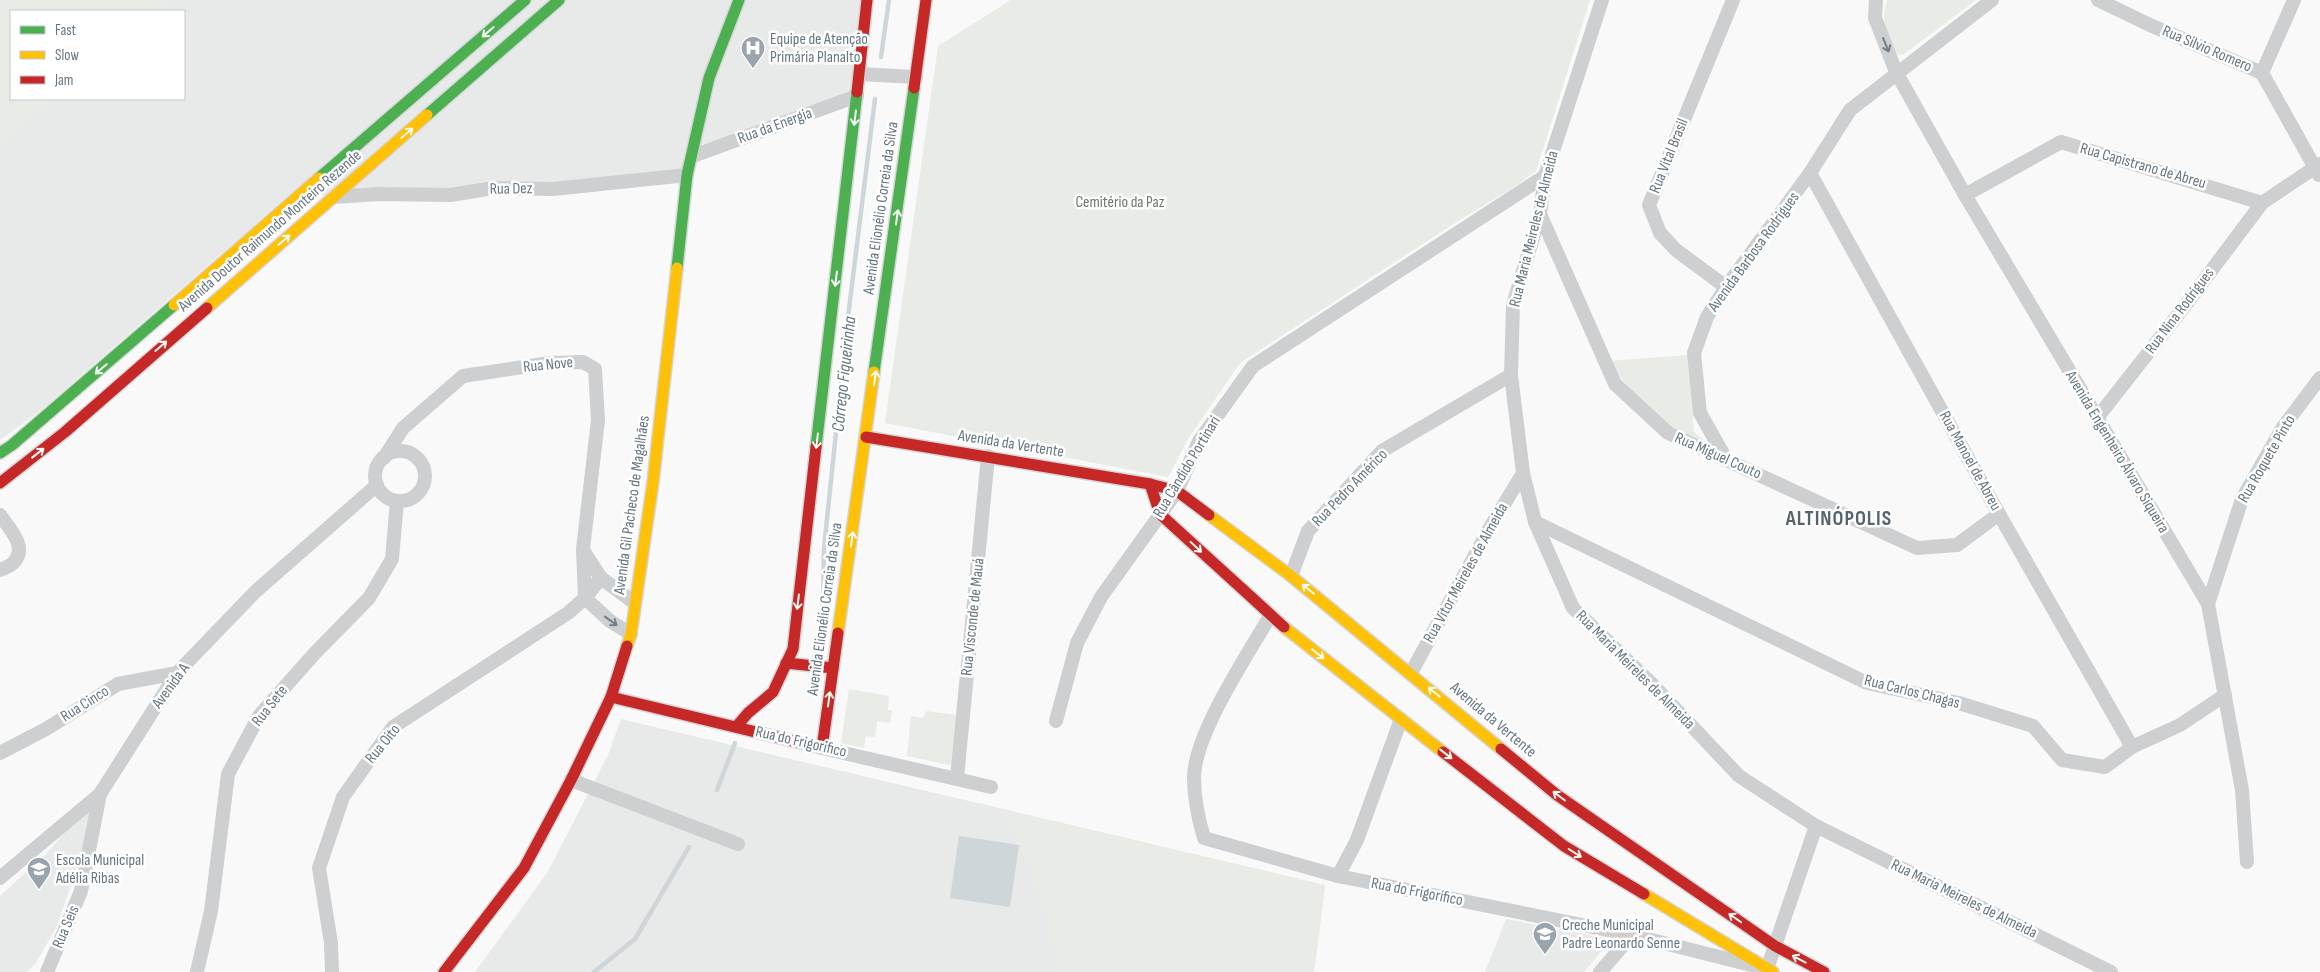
<svg xmlns="http://www.w3.org/2000/svg" width="2320" height="972" font-family="'Sofia Sans Condensed',sans-serif">
<rect width="100%" height="100%" fill="#f9f9f9"/>
<g fill="#e8e9e9">
<polygon points="169,0 867,0 857,96 693,156 687,175 335,196 291,193 40,411 0,440 0,144 53,99 184,99 184,11 156,11"/>
<polygon points="621,719 1325,885 1314,972 475,972 547,873 608,755"/>
<polygon points="92,801 88,835 57,926 36,963 27,972 0,972 0,896 46,854"/>
<polygon points="1506,919 1612,939 1584,972 1485,972"/>
</g>
<g fill="#e8ebe6">
<polygon points="0,0 169,0 156,11 11,11 11,99 53,99 0,144"/>
<polygon points="1011,0 1590,0 1536,171 1513,188 1458,221 1240,363 1190,436 1168,477 885,423 938,46"/>
<path d="M1887,0H1976L1904,54L1897,55C1886,36 1880,21 1887,0Z"/>
<path d="M1688,355L1694,432L1709,444C1672,442 1628,390 1609,361Z"/>
<polygon points="849,689 889,696 888,710 892,710 890,723 877,721 875,737 866,736 864,748 841,743"/>
<polygon points="926,711 958,715 953,766 907,756 911,716 923,718"/>
<polygon points="999,808 1325,885 1314,972 1057,972 1058,962 1028,864"/>
</g>
<polygon fill="#ced6d9" points="959,836 1019,845 1010,907 950,898"/>
<g fill="none" stroke-linecap="round" stroke-linejoin="round">
<g stroke="#ced6d9" stroke-width="4.5">
<polyline points="881,57 889,0"/>
<polyline points="822,651 824,548 848,317 875,99"/>
<polyline points="717,790 735,743"/>
<polyline points="594,972 635,939 689,847"/>
</g>
<defs>
<g id="fast">
<polyline points="427,115 559,0"/>
<polyline points="319,178 525,0"/>
<polyline points="677,268 687,175 709,78 739,0"/>
<polyline points="874,372 914,88"/>
<polyline points="816,447 857,92"/>
<polyline points="0,453 12,445 174,305"/>
</g>
<g id="slow">
<polyline points="174,305 319,178"/>
<polyline points="207,308 427,115"/>
<polyline points="1209,515 1291,576 1501,749"/>
<polyline points="1284,627 1443,752"/>
<polyline points="838,633 874,372"/>
<polyline points="627,646 631,634 653,482 677,268"/>
<polyline points="1644,894 1773,972"/>
</g>
<g id="jam">
<polyline points="914,88 926,0"/>
<polyline points="857,92 867,0"/>
<polyline points="866,437 1150,484 1177,491 1209,515"/>
<polyline points="0,483 65,432 207,308"/>
<polyline points="1150,484 1160,514 1284,627"/>
<polyline points="786,663 833,668"/>
<polyline points="611,697 822,748 838,633"/>
<polyline points="736,727 748,713 773,692 793,649 816,447"/>
<polyline points="1501,749 1557,795 1775,946 1824,972"/>
<polyline points="1443,752 1564,846 1644,894"/>
<polyline points="444,972 524,868 571,780 611,697 627,646"/>
</g>
</defs>
<use href="#fast" stroke="#d5d6d7" stroke-width="14"/>
<use href="#slow" stroke="#d5d6d7" stroke-width="14"/>
<use href="#jam" stroke="#d5d6d7" stroke-width="14"/>
<g stroke="#cecfd0" stroke-width="14">
<polyline points="1602,0 1545,176 1540,214 1513,305 1511,375 1523,473 1535,522 1573,608 1652,684 1739,776 1816,826 2111,972"/>
<polyline points="1876,0 1875,18 1896,72 1965,195 2208,604 2242,790 2247,862"/>
<polyline points="2098,0 2150,25 2262,73 2319,175"/>
<polyline points="2262,73 2294,0"/>
<polyline points="859,74 916,77"/>
<polyline points="693,156 857,96"/>
<polyline points="1810,173 1999,514 2132,747"/>
<polyline points="1965,195 2061,142 2262,203"/>
<polyline points="335,197 378,194 450,195 494,188 553,189 687,175"/>
<polyline points="1540,214 1615,384 1668,433 1917,548 1957,545 1999,514"/>
<polyline points="1726,287 1676,250 1660,233 1649,205 1733,0"/>
<polyline points="2097,418 2181,311 2262,203 2320,164"/>
<circle cx="400" cy="476" r="25"/>
<polyline points="384,458 403,428 463,376 550,363 583,362 595,369 598,420 583,549 585,598 610,621 631,634"/>
<polyline points="1726,459 1700,413 1694,353 1707,317 1726,287 1810,173 1850,110 1992,0"/>
<path d="M0,515C9,528 28,547 14,562C11,566 4,568 0,570"/>
<polyline points="1535,522 1867,683 1959,703 2033,726 2062,760 2105,767 2132,747 2180,725 2225,695"/>
<polyline points="583,550 601,578 635,603"/>
<polyline points="1291,576 1308,531 1382,451 1511,375"/>
<polyline points="2208,604 2242,499 2283,427 2320,378"/>
<path d="M1270,616C1247,656 1195,733 1194,777C1194,798 1198,818 1204,838L1338,876L1632,935L1767,969L1816,826"/>
<polyline points="1411,673 1488,531 1523,473"/>
<polyline points="1056,721 1077,643 1101,597 1177,491 1199,441 1253,366 1545,176"/>
<polyline points="822,748 991,787"/>
<polyline points="0,753 46,729 118,684 177,673"/>
<polyline points="957,778 988,456"/>
<polyline points="571,780 738,844"/>
<polyline points="1338,876 1357,840 1401,719"/>
<polyline points="0,878 100,794 177,673 255,592 377,485"/>
<polyline points="47,972 81,891 100,794"/>
<polyline points="197,972 211,911 228,774 259,716 315,653 369,598 392,559 397,501"/>
<polyline points="332,972 331,943 319,868 343,797 393,727 568,613 585,598 601,578"/>
<polyline points="1600,972 1632,935"/>
</g>
<use href="#fast" stroke="#4caf50" stroke-width="11"/>
<use href="#slow" stroke="#ffc107" stroke-width="11"/>
<use href="#jam" stroke="#c62828" stroke-width="11"/>
</g>
<defs><path id="oneway-shaft" d="M-6 0H5M1.5-3L5.5 0L1.5 3" fill="none" stroke-width="1.6" stroke-linecap="round" stroke-linejoin="round" transform="scale(1.25)"/></defs>
<g stroke="#f6fbf6">
<use href="#oneway-shaft" transform="translate(488 32) rotate(139)"/>
<use href="#oneway-shaft" transform="translate(855 118) rotate(97)"/>
<use href="#oneway-shaft" transform="translate(407 133) rotate(-41)"/>
<use href="#oneway-shaft" transform="translate(897 217) rotate(-82)"/>
<use href="#oneway-shaft" transform="translate(284 240) rotate(-41)"/>
<use href="#oneway-shaft" transform="translate(836 279) rotate(97)"/>
<use href="#oneway-shaft" transform="translate(161 346) rotate(-41)"/>
<use href="#oneway-shaft" transform="translate(101 369) rotate(140)"/>
<use href="#oneway-shaft" transform="translate(875 378) rotate(-82)"/>
<use href="#oneway-shaft" transform="translate(817 441) rotate(97)"/>
<use href="#oneway-shaft" transform="translate(38 453) rotate(-38)"/>
<use href="#oneway-shaft" transform="translate(852 539) rotate(-82)"/>
<use href="#oneway-shaft" transform="translate(1196 547) rotate(43)"/>
<use href="#oneway-shaft" transform="translate(1308 589) rotate(-141)"/>
<use href="#oneway-shaft" transform="translate(798 602) rotate(97)"/>
<use href="#oneway-shaft" transform="translate(1318 654) rotate(38)"/>
<use href="#oneway-shaft" transform="translate(1434 692) rotate(-140)"/>
<use href="#oneway-shaft" transform="translate(829 699) rotate(-82)"/>
<use href="#oneway-shaft" transform="translate(1446 754) rotate(38)"/>
<use href="#oneway-shaft" transform="translate(1559 796) rotate(-143)"/>
<use href="#oneway-shaft" transform="translate(1575 853) rotate(32)"/>
<use href="#oneway-shaft" transform="translate(1735 918) rotate(-145)"/>
<use href="#oneway-shaft" transform="translate(1799 959) rotate(-152)"/>
</g>
<g stroke="#707f8b">
<use href="#oneway-shaft" transform="translate(1886 45) rotate(68)"/>
<use href="#oneway-shaft" transform="translate(611 621) rotate(36)"/>
</g>
<defs>
<symbol id="hospital-pin" viewBox="-11 -11 22 30"><path d="M0 17L-7.5 6A9.5 9.5 0 1 1 7.5 6Z" fill="#99a4ac" stroke="#fff"/><path d="M-5-5h3v3.5h4V-5h3V5h-3V1.5h-4V5h-3Z" fill="#fff"/></symbol>
<symbol id="school-pin" viewBox="-11 -11 22 30"><path d="M0 17L-7.5 6A9.5 9.5 0 1 1 7.5 6Z" fill="#99a4ac" stroke="#fff"/><path d="M0-5L7-2L0 1L-7-2ZM-4 1L0 2.5L4 1V4Q0 6-4 4Z" fill="#fff"/></symbol>
</defs>
<g fill-rule="evenodd">
<use href="#hospital-pin" x="739" y="34" width="28" height="38"/>
<use href="#school-pin" x="25" y="855" width="28" height="38"/>
<use href="#school-pin" x="1531" y="920" width="28" height="38"/>
</g>
<g text-anchor="middle" dominant-baseline="central" stroke-width="5" stroke-linejoin="round" paint-order="stroke">
<g font-size="16" fill="#657683" stroke="#fff" text-anchor="start">
<text x="770" y="39">Equipe de Atenção<tspan x="770" dy="18">Primária Planalto</tspan></text>
<text x="56" y="860">Escola Municipal<tspan x="56" dy="18">Adélia Ribas</tspan></text>
<text x="1562" y="925">Creche Municipal<tspan x="1562" dy="18">Padre Leonardo Senne</tspan></text>
</g>
<g font-size="16" fill="#657683" stroke="#fff">
<text transform="translate(2207 49) rotate(23)">Rua Sílvio Romero</text>
<text transform="translate(775 126) rotate(-20)">Rua da Energia</text>
<text transform="translate(1669 156) rotate(-68)">Rua Vital Brasil</text>
<text transform="translate(2143 166) rotate(16)">Rua Capistrano de Abreu</text>
<text transform="translate(511 189) rotate(-1)">Rua Dez</text>
<text transform="translate(881 208) rotate(-82)">Avenida Elionélio Correia da Silva</text>
<text transform="translate(1534 229) rotate(-76)">Rua Maria Meireles de Almeida</text>
<text transform="translate(270 231) rotate(-41)">Avenida Doutor Raimundo Monteiro Rezende</text>
<text transform="translate(1754 252) rotate(-54)">Avenida Barbosa Rodrigues</text>
<text transform="translate(2180 311) rotate(-53)">Rua Nina Rodrigues</text>
<text transform="translate(548 365) rotate(-6)">Rua Nove</text>
<text transform="translate(1011 444) rotate(9)">Avenida da Vertente</text>
<text transform="translate(2117 452) rotate(59)">Avenida Engenheiro Álvaro Siqueira</text>
<text transform="translate(1718 456) rotate(24)">Rua Miguel Couto</text>
<text transform="translate(2267 459) rotate(-60)">Rua Roquete Pinto</text>
<text transform="translate(1970 461) rotate(61)">Rua Manoel de Abreu</text>
<text transform="translate(1187 467) rotate(-59)">Rua Cândido Portinari</text>
<text transform="translate(1350 488) rotate(-46)">Rua Pedro Américo</text>
<text transform="translate(632 505) rotate(-82)">Avenida Gil Pacheco de Magalhães</text>
<text transform="translate(1466 573) rotate(-61)">Rua Vitor Meireles de Almeida</text>
<text transform="translate(825 609) rotate(-82)">Avenida Elionélio Correia da Silva</text>
<text transform="translate(973 617) rotate(-84)">Rua Visconde de Mauá</text>
<text transform="translate(1635 670) rotate(45)">Rua Maria Meireles de Almeida</text>
<text transform="translate(171 686) rotate(-54)">Avenida A</text>
<text transform="translate(1912 692) rotate(14)">Rua Carlos Chagas</text>
<text transform="translate(85 704) rotate(-32)">Rua Cinco</text>
<text transform="translate(270 706) rotate(-52)">Rua Sete</text>
<text transform="translate(1493 720) rotate(40)">Avenida da Vertente</text>
<text transform="translate(801 742) rotate(13)">Rua do Frigorífico</text>
<text transform="translate(383 744) rotate(-51)">Rua Oito</text>
<text transform="translate(1417 892) rotate(11)">Rua do Frigorífico</text>
<text transform="translate(1964 899) rotate(26)">Rua Maria Meireles de Almeida</text>
<text transform="translate(66 927) rotate(-67)">Rua Seis</text>
</g>
<g font-size="16" fill="#687a64" stroke="#fff">
<text x="1120" y="202">Cemitério da Paz</text>
</g>
<g font-size="18" font-style="italic" fill="#60757c" stroke="#fff">
<text transform="translate(844 374) rotate(-84)">Córrego Figueirinha</text>
</g>
<g font-size="21" font-weight="bold" letter-spacing="1" fill="#57646e" stroke="#fff">
<text x="1839" y="518">ALTINÓPOLIS</text>
</g>
</g>
<rect x="10" y="10" width="175" height="90" fill="#ffffff" stroke="#c1c8cd"/>
<rect x="20" y="26" width="25" height="8" fill="#4caf50" stroke="#c1c8cd"/>
<text x="55" y="35" font-size="15" fill="#657683">Fast</text>
<rect x="20" y="51" width="25" height="8" fill="#ffc107" stroke="#c1c8cd"/>
<text x="55" y="60" font-size="15" fill="#657683">Slow</text>
<rect x="20" y="76" width="25" height="8" fill="#c62828" stroke="#c1c8cd"/>
<text x="55" y="85" font-size="15" fill="#657683">Jam</text>
</svg>
